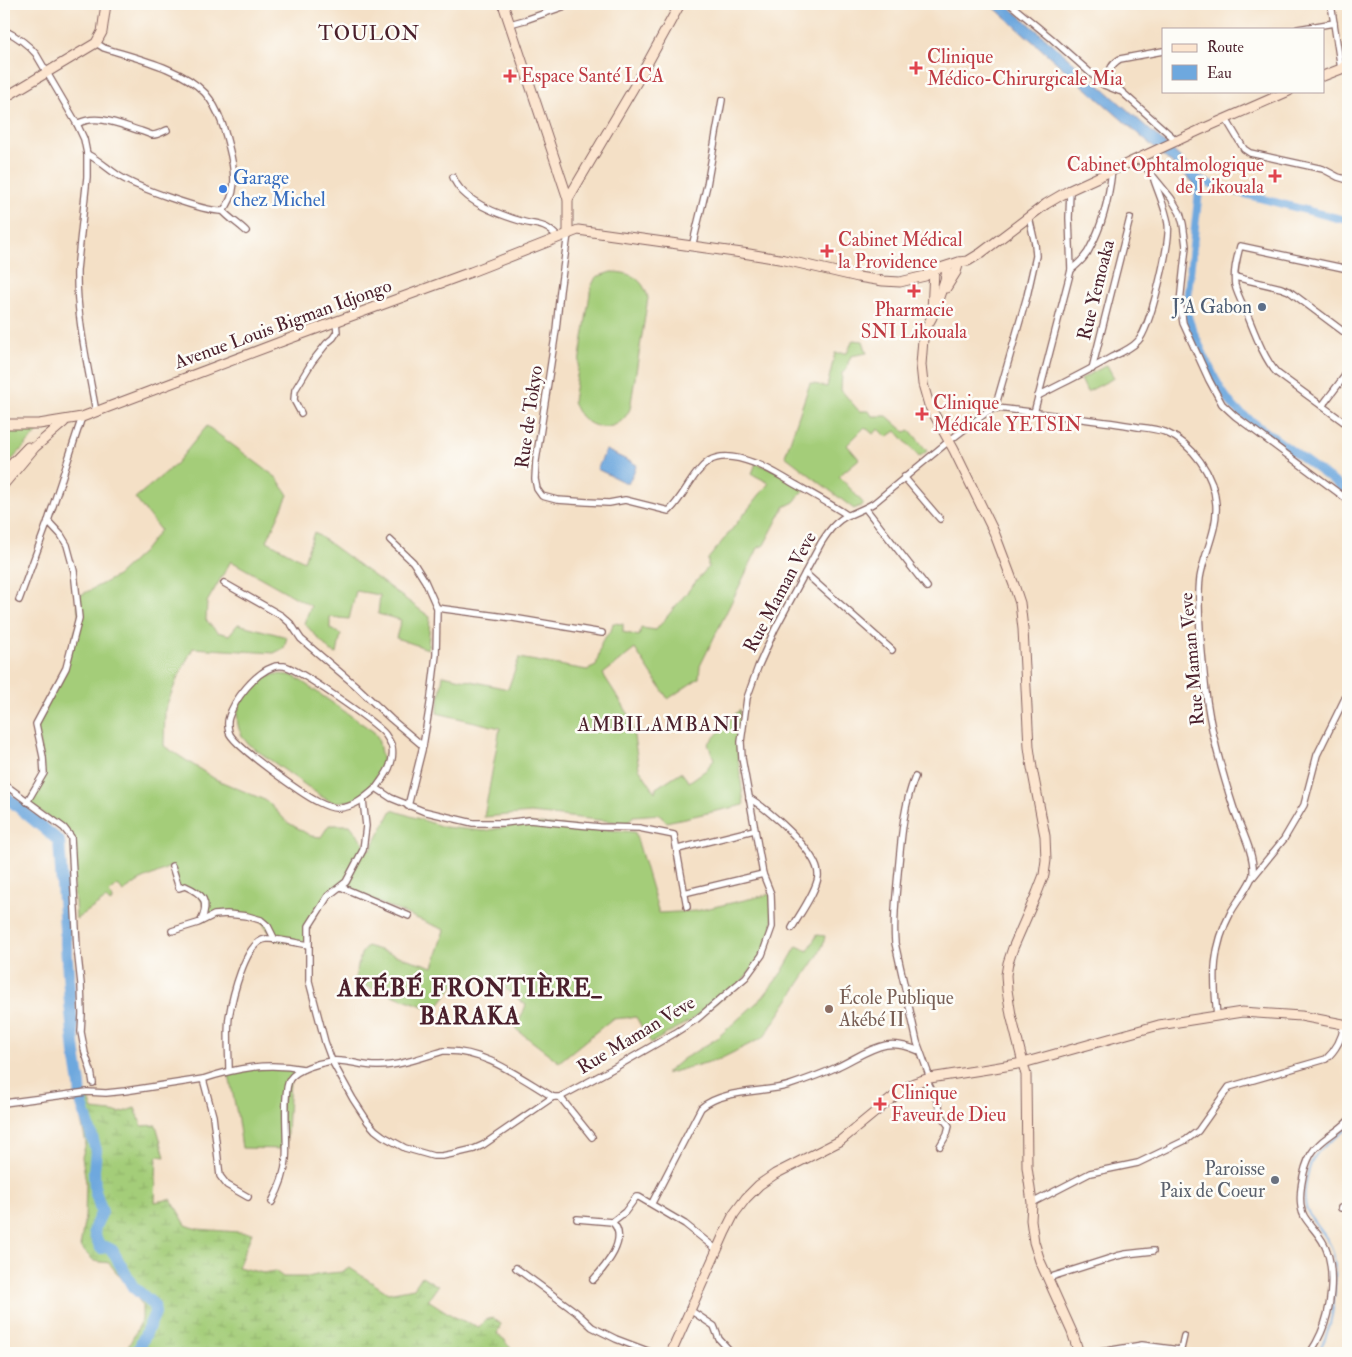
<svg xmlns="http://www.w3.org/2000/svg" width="1352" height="1357" font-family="'IM FELL Double Pica',serif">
<defs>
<pattern id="wetland-marsh" width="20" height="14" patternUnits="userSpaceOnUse" patternTransform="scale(1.25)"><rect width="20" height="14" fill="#a4cd79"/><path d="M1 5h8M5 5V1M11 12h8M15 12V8" fill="none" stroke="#8fb069"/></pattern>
</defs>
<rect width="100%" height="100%" fill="#fdfcf7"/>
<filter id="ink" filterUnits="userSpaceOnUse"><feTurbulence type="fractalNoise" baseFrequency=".02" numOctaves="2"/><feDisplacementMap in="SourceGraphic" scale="10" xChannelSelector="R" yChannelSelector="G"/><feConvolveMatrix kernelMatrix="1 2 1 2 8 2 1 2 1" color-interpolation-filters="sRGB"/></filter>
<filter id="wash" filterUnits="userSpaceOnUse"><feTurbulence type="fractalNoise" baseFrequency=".0096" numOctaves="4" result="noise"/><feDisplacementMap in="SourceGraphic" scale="20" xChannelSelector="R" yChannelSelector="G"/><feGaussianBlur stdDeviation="1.12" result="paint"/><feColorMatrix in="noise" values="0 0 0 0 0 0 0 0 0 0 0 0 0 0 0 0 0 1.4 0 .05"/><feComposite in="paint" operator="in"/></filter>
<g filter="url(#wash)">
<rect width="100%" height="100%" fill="#f4e0c6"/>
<g fill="#a4cd79" stroke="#777652">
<path d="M611,272C630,272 643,278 648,298L630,409C617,438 581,430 573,401L591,287L596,277Z"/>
<polygon points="853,340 863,341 867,353 851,356 848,363 847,368 842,373 841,390 859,411 869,411 872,416 887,416 905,432 910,430 927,451 919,457 896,431 887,437 879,429 873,434 865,427 847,445 859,459 839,476 864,504 854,509 785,456 810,383 827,387 835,353 847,353"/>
<polygon points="1107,365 1114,378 1087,392 1081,379"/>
<path d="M207,426L277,478L288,495L267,541L304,561L314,532L430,617L428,649L396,638L401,620L378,614L380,595L356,591L349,619L330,617V629L341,634L337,654L330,651L304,623L311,606L231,561L207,602L206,620L217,632L229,635L238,624L287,637L284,648L274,653L193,648L178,677L165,709L164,746L215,779L267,801L287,822L311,836L321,837L329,825H350L370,851L392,810L444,827L484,831L528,823L635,832L659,913L696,911L771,894C771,905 774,918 772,928C758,986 698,1016 651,1043L636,1017L612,1019L559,1062L516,1029L526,1005L502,986L462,975L435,1010L354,982L361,954L367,946L433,967L445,930L341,887L328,896L309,926L308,945L275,940L261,920L227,914L201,921L206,908L196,891L179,888L172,866L139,881L123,892L118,885L109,893L113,899L110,903L106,899L76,919L71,837L64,828L27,802L44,773L36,724L66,668L79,618L77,597L117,576L143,552L160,530L135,498L175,465Z"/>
<polygon points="4,429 39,430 39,431 4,468"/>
<polygon points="756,463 800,480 805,489 794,502 784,507 764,545 758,548 700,666 699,678 668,699 635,649 603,674 631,718 639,768 655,792 656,788 681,772 689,782 706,770 714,759 708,744 740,709 737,749 744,805 666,822 660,814 633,816 628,823 531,813 484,817 500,728 437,713 443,675 508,689 519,658 587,670 596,666 602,641 611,631 613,623 623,624 623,632 639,636 641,628 656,630 708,567 708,559 769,483 752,474"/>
<path d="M276,674L290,675L297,678L374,732L378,738L383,763L371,786L362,795L351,801L333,802L322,797L248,744C246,741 242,737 241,734C228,707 251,681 276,674Z"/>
<polygon points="817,935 825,936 823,945 817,957 764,1037 720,1059 665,1074 683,1059 716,1039 763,997 782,972 797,946 808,951"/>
<polygon points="252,1068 303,1069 290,1080 286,1149 242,1148 237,1114 228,1071"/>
</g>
<polygon fill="url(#wetland-marsh)" stroke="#777652" points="88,1096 93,1110 120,1113 135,1108 142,1126 156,1125 165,1157 157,1156 155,1202 171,1199 186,1225 197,1229 252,1233 238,1267 263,1273 275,1271 283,1277 308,1277 321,1274 341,1272 350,1268 388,1293 414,1288 422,1276 438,1286 428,1300 456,1318 479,1327 485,1320 493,1318 501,1324 497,1334 505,1340 506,1343 511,1348 505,1353 125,1353 142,1320 142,1304 109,1263 94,1261 80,1247 85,1217 86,1182 82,1157 86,1143 76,1098"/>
<g fill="#6ea8de" stroke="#5c6484">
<path d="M990,4H1006C1072,60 1137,118 1202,177L1208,180L1206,187H1202V192H1196L1193,182Z"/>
<polygon points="606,450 637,465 628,484 597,469"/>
</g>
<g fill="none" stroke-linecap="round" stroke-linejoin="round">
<path stroke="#6ea8de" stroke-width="2" d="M1317,1353C1321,1347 1325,1340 1327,1333C1335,1313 1338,1269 1332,1249C1327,1235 1316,1226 1309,1214C1300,1200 1307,1164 1318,1152C1327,1143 1339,1135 1348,1128"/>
<g stroke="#6ea8de" stroke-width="8">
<polyline points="1198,180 1244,194 1317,213 1341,219 1348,219"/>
<path d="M1200,181L1187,301C1187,306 1187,311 1188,316C1191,329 1198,341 1203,353C1213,373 1221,394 1237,410L1348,492"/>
</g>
<path stroke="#6ea8de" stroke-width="12" d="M4,795L59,841L70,1003L75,1053L80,1085L81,1101L96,1150L94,1171L95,1191L102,1212C93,1230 91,1230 101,1248L106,1247L112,1250L133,1287L154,1305L155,1313L137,1353"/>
</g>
</g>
<g filter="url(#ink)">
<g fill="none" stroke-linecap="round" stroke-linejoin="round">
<defs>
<g id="street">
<polyline points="1010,4 1051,38 1104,85 1119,91"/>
<polyline points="1331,4 1341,69"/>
<polyline points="510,24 528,19 571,4"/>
<polyline points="1298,29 1334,23"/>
<path d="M4,30C16,36 27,43 36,54L77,124L84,139L87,154V177L77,270C76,316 88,367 96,412"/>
<path d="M1163,51L1120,59C1110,65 1106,74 1113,84L1177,141"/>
<polyline points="1226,119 1244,149 1250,153 1323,169 1338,177 1348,180"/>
<path d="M77,124C97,113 121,125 141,131C144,132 149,134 152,135C158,135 162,132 167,130"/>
<path d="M87,154C99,160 108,169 119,176C136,187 205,212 223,211C237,195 235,175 231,156C226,134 220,110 205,93C182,68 135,58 104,48L96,43"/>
<polyline points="1139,159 1171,198 1180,213 1183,224 1186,246 1180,302 1183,323 1209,380 1222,404 1235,416 1348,500"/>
<path d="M453,177C462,202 500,215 524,222C531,224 540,224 547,228C551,230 555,234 559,238"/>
<path d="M223,211C230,219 239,224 246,231"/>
<path d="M568,234L560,291L556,330L536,461L535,479L537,489L542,496L557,500L587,502L609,503L625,500L669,511C684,497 692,473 709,461C722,453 741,458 754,463C767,467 779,475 791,482C810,493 829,503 847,515"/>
<polyline points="692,247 707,185 722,100"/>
<path d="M1348,269L1240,246C1237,258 1233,272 1235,285C1237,294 1243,305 1247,314C1254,331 1264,359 1277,373L1348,425"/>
<path d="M1071,270C1079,263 1087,256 1091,246C1103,224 1109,196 1112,171"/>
<polyline points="1235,277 1281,288 1289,291 1348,335"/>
<polyline points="1092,369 1130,218"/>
<path d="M1038,396C1063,383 1088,371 1112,357C1121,353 1132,348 1138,341C1150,329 1171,242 1168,224C1166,209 1159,195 1154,180"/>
<polyline points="1322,406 1344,377 1348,368"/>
<polyline points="995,408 1027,296 1036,256 1035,244 1029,217"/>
<polyline points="301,413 294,400 295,390 312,362 327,343 333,338 337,332 336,322"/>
<polyline points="1034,413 1071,270 1069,218 1070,190"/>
<polyline points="904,477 940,519"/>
<polyline points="866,509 927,587"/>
<polyline points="390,540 413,562 425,581 437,608 436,655 430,704 423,746 408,806"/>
<polyline points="805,573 892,650"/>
<polyline points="224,583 282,616 291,624 301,639 355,685 391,719 423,746"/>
<polyline points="19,600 48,521 82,417"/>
<polyline points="437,608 513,618 602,633"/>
<path d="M915,777C903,806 901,842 898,873C896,896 893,920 895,943L917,1042L930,1078"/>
<polyline points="4,784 64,828 71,837 77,947 81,984 82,1014 81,1032 85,1053 91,1071 93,1083"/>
<path d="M376,788C365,798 352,809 336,808C330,808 324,805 318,802C304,795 232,745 229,732C228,728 227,722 229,717C234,700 255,673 273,667C276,665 280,666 284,666C297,668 375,722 385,734C387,737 391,743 392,747C395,764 385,776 376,788L391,798L423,811L473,823H504L529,820L600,827L639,828L674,835L687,907"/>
<path d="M749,798C767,808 821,854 818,877C816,892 799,915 792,928"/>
<polyline points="363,800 366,826 363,850 346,882 328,896 309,926 309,981 325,1042 332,1061 353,1099 368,1122 375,1130 383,1136 405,1148 433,1156 442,1156 457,1153 474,1149 483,1145 553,1097"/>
<polyline points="27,802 44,773 43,757 36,724 66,668 79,618 74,571 67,545 61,535 48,521"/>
<polyline points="678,849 754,830"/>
<path d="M172,866L179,888L185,886C203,894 210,901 201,921"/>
<polyline points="1253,877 1284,839 1304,805 1317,755 1348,692"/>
<polyline points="341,887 409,916"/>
<polyline points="684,893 763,874"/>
<polyline points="172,931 198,923 214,915 227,914 247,916 261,920 268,926 275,940"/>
<path d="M229,1071C229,1054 227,1034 229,1017C232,999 245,941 266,939C275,938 298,943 308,945"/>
<path d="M203,1079C236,1068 268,1062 303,1069"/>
<polyline points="926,1079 936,1098 943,1118 949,1126 947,1134 940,1146"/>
<path d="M553,1097H560L614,1068L675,1033L697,1019L746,977L762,955L772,927L771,894L763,874L742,758L741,742L747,698L758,667L775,629L821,543C828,532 836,520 849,515C858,511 866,508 874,503L949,441L987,412L995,408C1027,411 1059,416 1090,420C1106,422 1122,424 1138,427C1147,428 1157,429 1165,432C1193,444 1214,474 1216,504C1218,530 1204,553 1200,578C1198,595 1199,613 1200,630C1202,654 1204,678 1207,701C1212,736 1222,772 1233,806C1239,826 1255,853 1253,874C1252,882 1236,903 1231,912C1212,948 1213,976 1217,1016"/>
<polyline points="560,1097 592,1137"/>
<polyline points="4,1103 87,1092 106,1093 125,1091 203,1079 213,1116 220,1176 227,1185 248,1197"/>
<path d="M272,1202C279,1189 285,1174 286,1159C288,1142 282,1090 290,1079C297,1069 319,1063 331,1061C346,1059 361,1066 376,1066C396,1067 424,1057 443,1051C484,1049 519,1077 553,1097"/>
<path d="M652,1203L701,1108C722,1089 765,1093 790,1085C805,1080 822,1074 837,1067C853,1060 869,1048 886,1045C897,1043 910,1047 919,1051"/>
<path d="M1032,1203L1090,1173L1138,1163L1186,1140L1198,1131L1229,1087L1326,1059C1336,1050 1342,1038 1344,1025"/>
<polyline points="1341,1208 1348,1207"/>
<polyline points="577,1219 612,1222 625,1212 636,1197 639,1197 685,1224 716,1249"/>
<polyline points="516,1268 576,1312 592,1327 616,1339 653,1353"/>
<polyline points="1048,1278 1117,1256 1126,1254 1153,1251"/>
<path d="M593,1280C605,1267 630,1238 612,1222"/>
<polyline points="690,1310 714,1326 719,1339 732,1353"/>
<polyline points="1094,1353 1142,1345 1179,1350 1181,1349 1184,1336"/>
<path d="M1310,1353C1314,1347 1318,1340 1321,1333C1331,1311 1335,1274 1327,1251C1323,1237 1311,1228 1304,1216C1296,1201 1303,1168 1311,1154C1320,1139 1337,1133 1348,1121"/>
</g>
<g id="secondary">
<polyline points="503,4 568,199 568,234"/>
<polyline points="1323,76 1341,69 1348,63"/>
<polyline points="4,98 96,43 102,32 106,4"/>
<polyline points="568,199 641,75 680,4"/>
<polyline points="948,266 945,280 932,317 926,328 923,339 921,365 923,384 929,405 954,450 994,532 1014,585 1020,603 1023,629 1029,747 1032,768 1045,836 1046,860 1044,875 1037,893 1013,948 1008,963 1006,975 1007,990 1011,1015 1026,1075 1027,1167 1032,1203 1031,1220 1034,1242 1040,1261 1072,1332 1079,1353"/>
<polyline points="946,288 956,272 959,262"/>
<polyline points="932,312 934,270"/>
<polyline points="4,424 39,424 82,417 283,341 471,272 578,230 749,254 785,260 858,277 883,281 900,282 925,276 934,270 959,262 968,261 981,253 1046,204 1070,190 1200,130 1289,91"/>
<polyline points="4,472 28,447"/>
<polyline points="4,484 35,447 64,422"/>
<polyline points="671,1353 725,1232 734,1214 746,1198 759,1185 775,1174 840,1141 902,1090 914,1083 930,1078 994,1068 1023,1063 1159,1025 1242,1012 1301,1016 1348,1025"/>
</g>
</defs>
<use href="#street" stroke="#866361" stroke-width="8"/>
<use href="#secondary" stroke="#866361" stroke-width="11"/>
<use href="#street" stroke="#fff" stroke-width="5.5"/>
<use href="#secondary" stroke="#fce5cf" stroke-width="9"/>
</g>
</g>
<g fill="#e0444e" stroke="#fdfcf7" stroke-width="2">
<path d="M913.5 60.5h5v5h5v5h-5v5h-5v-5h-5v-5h5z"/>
<path d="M507.5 68.5h5v5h5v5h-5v5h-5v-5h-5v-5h5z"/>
<path d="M1272.5 168.5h5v5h5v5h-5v5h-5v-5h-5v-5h5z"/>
<path d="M824.5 243.5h5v5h5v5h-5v5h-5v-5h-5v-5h5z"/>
<path d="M911.5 283.5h5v5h5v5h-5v5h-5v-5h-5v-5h5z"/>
<path d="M919.5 406.5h5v5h5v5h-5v5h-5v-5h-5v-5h5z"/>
<path d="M877.5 1096.5h5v5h5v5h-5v5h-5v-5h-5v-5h5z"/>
</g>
<circle fill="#3f7fe0" stroke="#fdfcf7" stroke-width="2" cx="223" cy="189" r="5"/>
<circle fill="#5c6f8a" stroke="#fdfcf7" stroke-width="2" cx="1262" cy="307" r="5"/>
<circle fill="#8d6e63" stroke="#fdfcf7" stroke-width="2" cx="829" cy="1009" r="5"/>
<circle fill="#6b7280" stroke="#fdfcf7" stroke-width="2" cx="1275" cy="1180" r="5"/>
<g text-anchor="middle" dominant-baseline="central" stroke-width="5" stroke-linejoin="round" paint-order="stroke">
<g font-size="19" fill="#be3a42" stroke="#fdfcf7" text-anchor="start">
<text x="927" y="57">Clinique<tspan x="927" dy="22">Médico-Chirurgicale Mia</tspan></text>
<text x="521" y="76">Espace Santé LCA</text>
<text x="1264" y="165" text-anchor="end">Cabinet Ophtalmologique<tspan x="1264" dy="22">de Likouala</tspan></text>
<text x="838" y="240">Cabinet Médical<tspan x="838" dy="22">la Providence</tspan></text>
<text x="914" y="310" text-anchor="middle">Pharmacie<tspan x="914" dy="22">SNI Likouala</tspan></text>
<text x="933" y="403">Clinique<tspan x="933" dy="22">Médicale YETSIN</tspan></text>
<text x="891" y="1093">Clinique<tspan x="891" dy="22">Faveur de Dieu</tspan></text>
</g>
<g font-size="19" fill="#366cbe" stroke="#fdfcf7" text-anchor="start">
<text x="233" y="178">Garage<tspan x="233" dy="22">chez Michel</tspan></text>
</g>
<g font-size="19" fill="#4a1f2b" stroke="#fdfcf7">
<text transform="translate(1096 290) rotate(-76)">Rue Yemoaka</text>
<text transform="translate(283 324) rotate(-20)">Avenue Louis Bigman Idjongo</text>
<text transform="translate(529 417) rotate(-82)">Rue de Tokyo</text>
<text transform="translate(780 592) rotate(-62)">Rue Maman Veve</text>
<text transform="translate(1192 659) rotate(-95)">Rue Maman Veve</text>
<text transform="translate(636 1035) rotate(-31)">Rue Maman Veve</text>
</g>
<g font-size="19" fill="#4e5e75" stroke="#fdfcf7" text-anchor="end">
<text x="1252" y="307">J'A Gabon</text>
</g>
<g font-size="19" fill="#785e54" stroke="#fdfcf7" text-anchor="start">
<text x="839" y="998">École Publique<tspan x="839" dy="22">Akébé II</tspan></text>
</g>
<g font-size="19" fill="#5b616d" stroke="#fdfcf7" text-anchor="end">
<text x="1265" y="1169">Paroisse<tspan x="1265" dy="22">Paix de Coeur</tspan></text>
</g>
<g font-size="20" letter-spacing="1" fill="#4a1f2b" stroke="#fdfcf7">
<text x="369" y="33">TOULON</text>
<text x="659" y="724">AMBILAMBANI</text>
</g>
<g font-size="24" font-weight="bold" letter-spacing="1" fill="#4a1f2b" stroke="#fdfcf7">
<text x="470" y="988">AKÉBÉ FRONTIÈRE_<tspan x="470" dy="28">BARAKA</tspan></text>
</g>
</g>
<rect width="1352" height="1357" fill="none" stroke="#fdfcf7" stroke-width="20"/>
<rect x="1162" y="28" width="162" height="65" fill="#fdfcf7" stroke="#b5a4a5"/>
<rect x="1172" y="44" width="25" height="8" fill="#fce5cf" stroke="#b5a4a5"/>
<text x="1207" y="52" font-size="15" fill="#4a1f2b">Route</text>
<rect x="1172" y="65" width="25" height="15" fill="#6ea8de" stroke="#b5a4a5"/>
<text x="1207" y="78" font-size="15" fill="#4a1f2b">Eau</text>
</svg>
